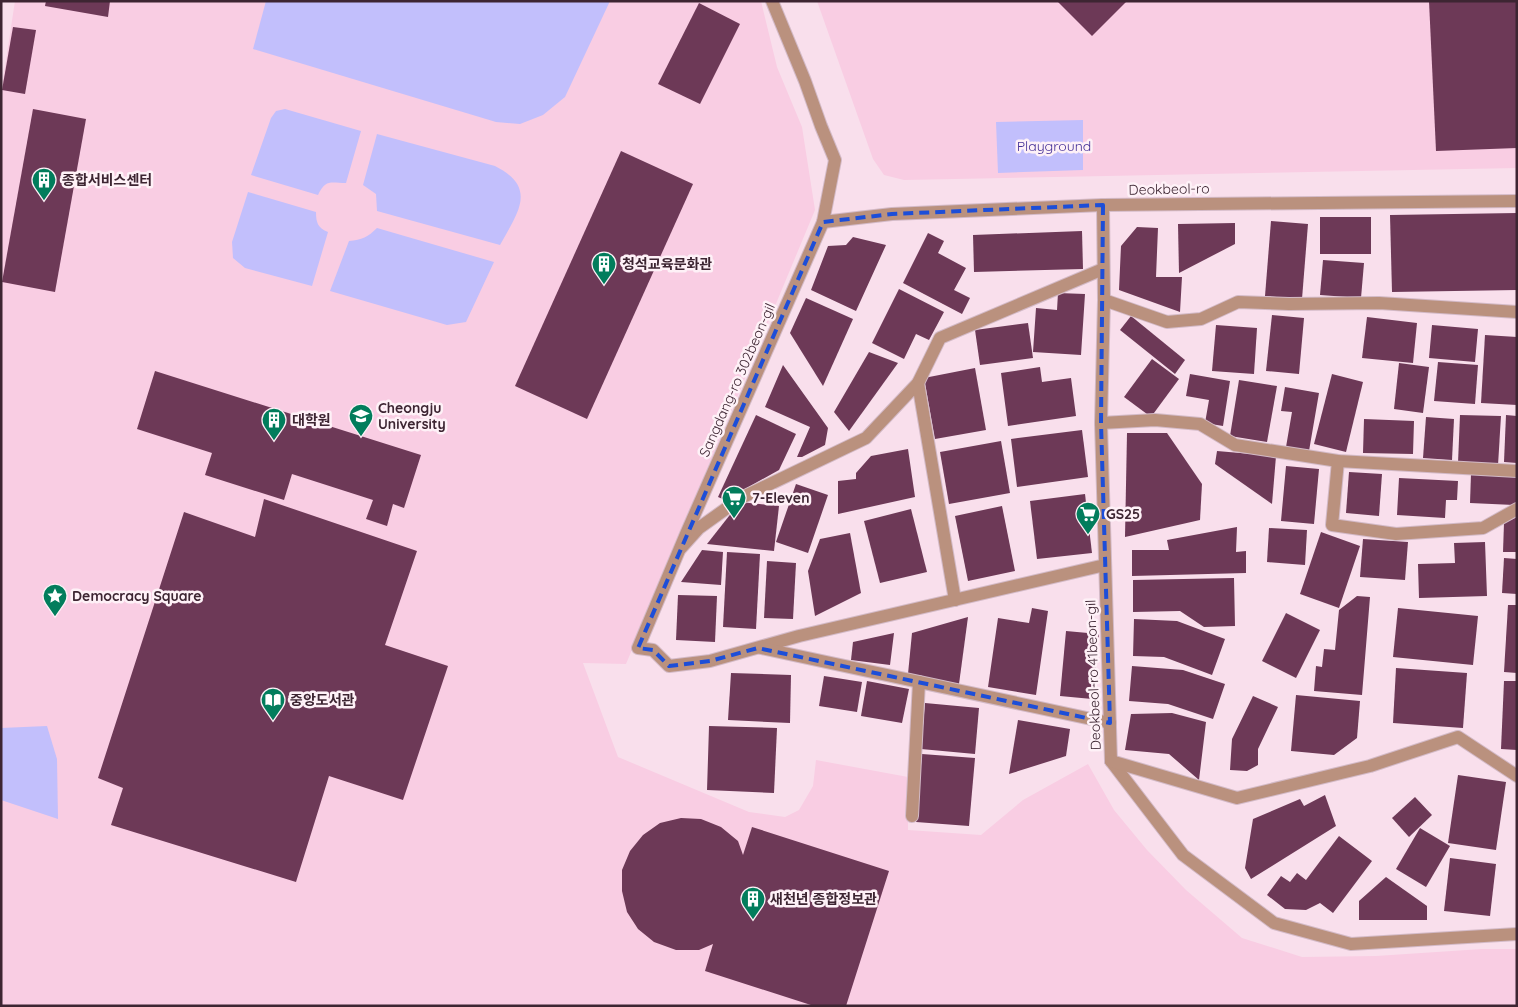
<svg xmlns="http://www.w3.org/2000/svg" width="1518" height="1007" font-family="Quicksand,'Noto Sans KR',sans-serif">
<rect width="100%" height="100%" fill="#f9dfec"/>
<g fill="#f9cde3">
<polygon points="15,1 761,1 777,67 802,127 815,210 626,664 583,663 618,757 749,812 785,817 799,810 813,786 816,760 908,777 908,830 981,835 1023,800 1088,764 1114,810 1147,850 1186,890 1242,938 1302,957 1376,956 1482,949 1517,949 1517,1006 1,1006 1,93"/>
<polygon points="817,1 1517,1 1517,168 904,180 884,175 873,159"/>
</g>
<g fill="#c2bffc">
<polygon points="266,1 610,1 565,97 543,115 520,124 496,122 253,49"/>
<path d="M285,109L361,131L346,183C330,183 326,179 318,195L251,175L271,118L276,111Z"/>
<polygon points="1083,120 1083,170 998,173 996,122"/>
<path d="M377,134L495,166C538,188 518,212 500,245L377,211L376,194L363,185Z"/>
<path d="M248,192L316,212C316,223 318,228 328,232L312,286L245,268L233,258L232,242Z"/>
<path d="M377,228L494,262L466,322L447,325L330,291L349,241C362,240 368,237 377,228Z"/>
<polygon points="47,726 57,759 58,819 1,800 1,728"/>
</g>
<g fill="#6d3957">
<polygon points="46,1 110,1 108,17 45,6"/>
<polygon points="1057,1 1127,1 1092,36"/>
<polygon points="1429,1 1517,1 1517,148 1436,151"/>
<polygon points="699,3 740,24 700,104 658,84"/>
<polygon points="13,27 36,30 25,94 2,90"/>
<polygon points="33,109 86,119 55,292 2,282"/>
<polygon points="621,151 693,184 587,419 515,386"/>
<polygon points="1517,213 1517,290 1392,292 1390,215"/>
<rect x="1320" y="217" width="51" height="37"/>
<polygon points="1271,221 1308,224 1302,299 1265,296"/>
<polygon points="1235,223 1235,244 1179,273 1178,224"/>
<polygon points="1137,227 1158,228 1156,277 1182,277 1180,312 1119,290 1121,246"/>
<polygon points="1082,231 1083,269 974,272 973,235"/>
<polygon points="928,233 944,241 938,253 966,268 954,290 970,298 962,314 903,283"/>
<polygon points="853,237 886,245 856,311 811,290 828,246 846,245"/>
<polygon points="1323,260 1364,263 1361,298 1320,295"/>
<polygon points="899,289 944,312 929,340 916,334 904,359 872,343"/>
<polygon points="1058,293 1085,294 1081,355 1033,352 1036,308 1057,310"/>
<polygon points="806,298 853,319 823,386 790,333"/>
<polygon points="1272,315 1304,318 1299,374 1266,371"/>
<polygon points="1131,316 1185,360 1175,374 1120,330"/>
<polygon points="1367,317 1417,323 1413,363 1362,358"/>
<polygon points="1028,323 1033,358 980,365 975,330"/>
<polygon points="1216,325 1257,328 1254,374 1212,371"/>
<polygon points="1432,325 1478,329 1475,362 1429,358"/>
<polygon points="1485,335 1517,337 1517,405 1481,403"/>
<polygon points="869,352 898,363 849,431 834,412"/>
<polygon points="1152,359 1179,379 1151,417 1124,397"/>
<polygon points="1438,362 1478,365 1475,404 1434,401"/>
<polygon points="1399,363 1429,367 1423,413 1394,409"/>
<polygon points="783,365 828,428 825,445 802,457 797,457 810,427 765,407"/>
<polygon points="1040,367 1042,382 1071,378 1076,416 1008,426 1001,373"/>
<polygon points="975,368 986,430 935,439 924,378"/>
<polygon points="155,371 421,455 404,508 393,504 387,526 366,519 373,500 292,474 284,500 205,475 212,453 137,429"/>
<polygon points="1190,374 1230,381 1223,426 1205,423 1209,400 1186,396"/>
<polygon points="1332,374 1363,382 1346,452 1314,444"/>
<polygon points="1239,380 1277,386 1267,442 1230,436"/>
<polygon points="1285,387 1319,393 1309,451 1286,447 1292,412 1281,411"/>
<polygon points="756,415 796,434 779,470 725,500 718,497"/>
<polygon points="1460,415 1501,416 1498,465 1458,463"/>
<polygon points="1506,415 1517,416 1517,463 1504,462"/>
<polygon points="1426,417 1454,419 1452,460 1423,458"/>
<polygon points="1364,419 1414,421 1413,454 1363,453"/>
<polygon points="1082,430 1088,477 1017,487 1011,439"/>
<polygon points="1127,433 1167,433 1202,484 1200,520 1125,537"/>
<polygon points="1001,441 1010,493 949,504 940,452"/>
<polygon points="908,449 915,497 838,514 838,481 856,479 856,473 871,456"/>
<polygon points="1217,451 1276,456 1272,504 1215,464"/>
<polygon points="1286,466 1319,469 1314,524 1281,521"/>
<polygon points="1349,472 1382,474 1379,516 1346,513"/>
<polygon points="1471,474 1517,476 1517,503 1514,505 1470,503"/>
<polygon points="1399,478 1458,481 1457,500 1446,500 1445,518 1397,515"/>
<polygon points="796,484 828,495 808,553 776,542"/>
<polygon points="1085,494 1092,553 1037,559 1030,501"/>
<polygon points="264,499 417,551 385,645 448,666 403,800 329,776 296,882 111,825 123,788 98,778 184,512 255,537"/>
<polygon points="740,502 779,506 774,551 707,544"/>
<polygon points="1002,506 1015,571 968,581 955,516"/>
<polygon points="911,509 927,572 880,583 864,521"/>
<polygon points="1517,517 1517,552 1503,552 1504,523"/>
<polygon points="1237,527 1236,552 1246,551 1246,573 1132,576 1132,550 1169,550 1167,540"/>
<polygon points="1269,528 1307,530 1305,565 1267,562"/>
<polygon points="1321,532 1360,546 1339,608 1300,594"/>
<polygon points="850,533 861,593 815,616 808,571 820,539"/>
<polygon points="1363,539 1408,542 1405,580 1360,577"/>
<polygon points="1485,542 1487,596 1419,598 1418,564 1455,563 1454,543"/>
<polygon points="702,550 723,552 721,585 681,582"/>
<polygon points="727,552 760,554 756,629 723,627"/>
<polygon points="1504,558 1517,559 1517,594 1502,593"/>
<polygon points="767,561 796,563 793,619 764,618"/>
<polygon points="1234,578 1235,626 1204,627 1180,611 1133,612 1133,580"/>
<polygon points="678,595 717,596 715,642 676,640"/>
<polygon points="1357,596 1370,597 1362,695 1314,691 1316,666 1322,667 1324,649 1335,650 1339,610"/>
<polygon points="1508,605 1517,605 1517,673 1504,672"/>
<polygon points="1032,608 1048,611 1036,695 988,687 998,618 1029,623"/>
<polygon points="1398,608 1478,616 1473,665 1393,657"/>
<polygon points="1286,613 1320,630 1296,678 1262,661"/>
<polygon points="968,617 959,684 908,674 912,633"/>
<polygon points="1134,619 1177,621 1225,639 1212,675 1164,657 1133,656"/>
<polygon points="1066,631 1099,634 1092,699 1060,696"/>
<polygon points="894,633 890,665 851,660 853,642"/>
<polygon points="1132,666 1183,670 1225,684 1213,719 1168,704 1129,701"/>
<polygon points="1396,668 1467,673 1463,728 1393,723"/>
<polygon points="731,673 791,675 790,723 728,720"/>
<polygon points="824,676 862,682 857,712 819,706"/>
<polygon points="867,681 909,689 902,723 861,716"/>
<polygon points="1504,681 1517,681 1517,750 1501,749"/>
<polygon points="1296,695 1360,701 1357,738 1334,755 1291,751"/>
<polygon points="1253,696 1278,707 1258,749 1258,765 1247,771 1230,770 1232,739"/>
<polygon points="925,703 979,708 975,754 921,749"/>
<polygon points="1172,713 1206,722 1199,780 1169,754 1125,750 1131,714"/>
<polygon points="1018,720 1070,729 1066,756 1009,774"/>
<polygon points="709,726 777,728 774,793 707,790"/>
<polygon points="922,754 975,758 969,826 916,822"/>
<polygon points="1458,775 1506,782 1496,850 1448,843"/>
<polygon points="1325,795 1336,826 1251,879 1245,868 1253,819 1300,799 1304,806"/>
<polygon points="1415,797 1432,815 1409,837 1392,818"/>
<polygon points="681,818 701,819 721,827 738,841 743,855 752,827 889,871 846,1006 814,1006 705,971 713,944 699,950 676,950 654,942 638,929 627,912 622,891 622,870 630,851 643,835 660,823"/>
<polygon points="1420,828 1450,846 1426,887 1396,869"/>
<polygon points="1339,836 1372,861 1333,913 1320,903 1306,910 1285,909 1267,895 1281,876 1290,882 1297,873 1306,880"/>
<polygon points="1450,858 1496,864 1490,916 1444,911"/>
<polygon points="1386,877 1427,906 1427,920 1359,920 1359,901"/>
</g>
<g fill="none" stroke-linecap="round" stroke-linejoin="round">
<defs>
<g id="lane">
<polyline points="1104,300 1167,322 1201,319 1238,302 1289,304 1379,303 1517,312"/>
<polyline points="681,548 699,528 741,498 866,438 918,383 940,338 1103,269"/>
<polyline points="912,816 919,682"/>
</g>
<g id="street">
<polyline points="772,1 805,81 821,126 835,160 823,222 686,534 638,648 653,650 669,666 710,661 799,636 1105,565"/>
<polyline points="1103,205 1104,300 1101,423 1111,761"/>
<polyline points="823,222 892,214 1103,205 1517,201"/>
<polyline points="918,383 955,600"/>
<polyline points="1101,423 1155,420 1200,424 1235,445 1338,461 1517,471"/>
<polyline points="1338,461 1332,525 1396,534 1483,528 1517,509"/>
<polyline points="761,648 1110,723"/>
<polyline points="1111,761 1183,855 1274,923 1351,944 1517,934"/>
<polyline points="1111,761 1237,798 1370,766 1458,737 1517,776"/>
</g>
</defs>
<use href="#lane" stroke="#d3bac7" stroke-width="14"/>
<use href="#street" stroke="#d3bac7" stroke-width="14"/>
<use href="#lane" stroke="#ba917e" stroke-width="12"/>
<use href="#street" stroke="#ba917e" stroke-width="12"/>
</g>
<path fill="none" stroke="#1d4ed8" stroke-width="4" stroke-dasharray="10 6" stroke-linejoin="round" d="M1103,205L1101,423L1110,723L758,648L710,661L669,666L653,650L638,648L823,222L892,214Z"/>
<defs>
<symbol id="building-pin" viewBox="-11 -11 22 30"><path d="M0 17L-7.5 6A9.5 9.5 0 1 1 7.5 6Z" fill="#027d5c" stroke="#fef1f7"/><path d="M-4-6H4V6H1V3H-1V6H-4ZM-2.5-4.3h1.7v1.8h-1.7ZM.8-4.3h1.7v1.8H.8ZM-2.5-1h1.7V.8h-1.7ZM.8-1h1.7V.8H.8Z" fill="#fff"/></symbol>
<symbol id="university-pin" viewBox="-11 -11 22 30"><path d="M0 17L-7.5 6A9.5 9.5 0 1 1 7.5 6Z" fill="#027d5c" stroke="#fef1f7"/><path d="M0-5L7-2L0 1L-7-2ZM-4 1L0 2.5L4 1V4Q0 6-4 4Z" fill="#fff"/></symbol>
<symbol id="supermarket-pin" viewBox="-11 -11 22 30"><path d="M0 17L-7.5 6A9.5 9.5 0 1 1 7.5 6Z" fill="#027d5c" stroke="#fef1f7"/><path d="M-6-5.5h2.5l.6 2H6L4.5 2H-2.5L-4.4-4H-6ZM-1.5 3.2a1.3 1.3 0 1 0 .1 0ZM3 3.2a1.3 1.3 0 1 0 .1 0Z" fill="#fff"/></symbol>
<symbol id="sight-pin" viewBox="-11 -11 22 30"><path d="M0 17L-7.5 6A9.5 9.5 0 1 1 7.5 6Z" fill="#027d5c" stroke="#fef1f7"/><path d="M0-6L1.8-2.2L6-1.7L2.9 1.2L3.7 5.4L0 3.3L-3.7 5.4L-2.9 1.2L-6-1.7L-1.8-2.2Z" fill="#fff"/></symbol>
<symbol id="library-pin" viewBox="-11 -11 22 30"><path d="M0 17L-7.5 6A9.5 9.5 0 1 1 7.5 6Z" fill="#027d5c" stroke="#fef1f7"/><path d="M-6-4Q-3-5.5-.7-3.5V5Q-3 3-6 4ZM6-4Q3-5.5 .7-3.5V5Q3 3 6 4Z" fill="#fff"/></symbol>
</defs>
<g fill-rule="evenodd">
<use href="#building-pin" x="30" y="166" width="28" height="38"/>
<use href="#building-pin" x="590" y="250" width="28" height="38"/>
<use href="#university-pin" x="347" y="402" width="28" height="38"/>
<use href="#building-pin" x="260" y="406" width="28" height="38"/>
<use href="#supermarket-pin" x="720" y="484" width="28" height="38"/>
<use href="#supermarket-pin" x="1074" y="500" width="28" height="38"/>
<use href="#sight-pin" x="41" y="582" width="28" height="38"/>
<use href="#library-pin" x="259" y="686" width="28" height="38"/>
<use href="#building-pin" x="739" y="885" width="28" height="38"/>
</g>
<g text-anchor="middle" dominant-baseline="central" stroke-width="5" stroke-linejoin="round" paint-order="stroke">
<g font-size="14" fill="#463197" stroke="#fef1f7">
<text x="1054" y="146">Playground</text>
</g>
<g font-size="14" font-weight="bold" fill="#3d2532" stroke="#fef1f7" text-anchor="start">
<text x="62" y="180">종합서비스센터</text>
<text x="622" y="264">청석교육문화관</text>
<text x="378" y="408">Cheongju<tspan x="378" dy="16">University</tspan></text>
<text x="292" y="420">대학원</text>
<text x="752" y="498">7-Eleven</text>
<text x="1106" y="514">GS25</text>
<text x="72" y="596">Democracy Square</text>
<text x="290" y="700">중앙도서관</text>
<text x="770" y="899">새천년 종합정보관</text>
</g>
<g font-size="14" fill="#3d2532" stroke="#fef1f7">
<text transform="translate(1169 189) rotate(-1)">Deokbeol-ro</text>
<text transform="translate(737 380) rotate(-66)">Sangdang-ro 302beon-gil</text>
<text transform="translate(1093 675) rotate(-92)">Deokbeol-ro 41beon-gil</text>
</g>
</g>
<rect width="1518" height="1007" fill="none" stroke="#3d2532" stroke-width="5"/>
</svg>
